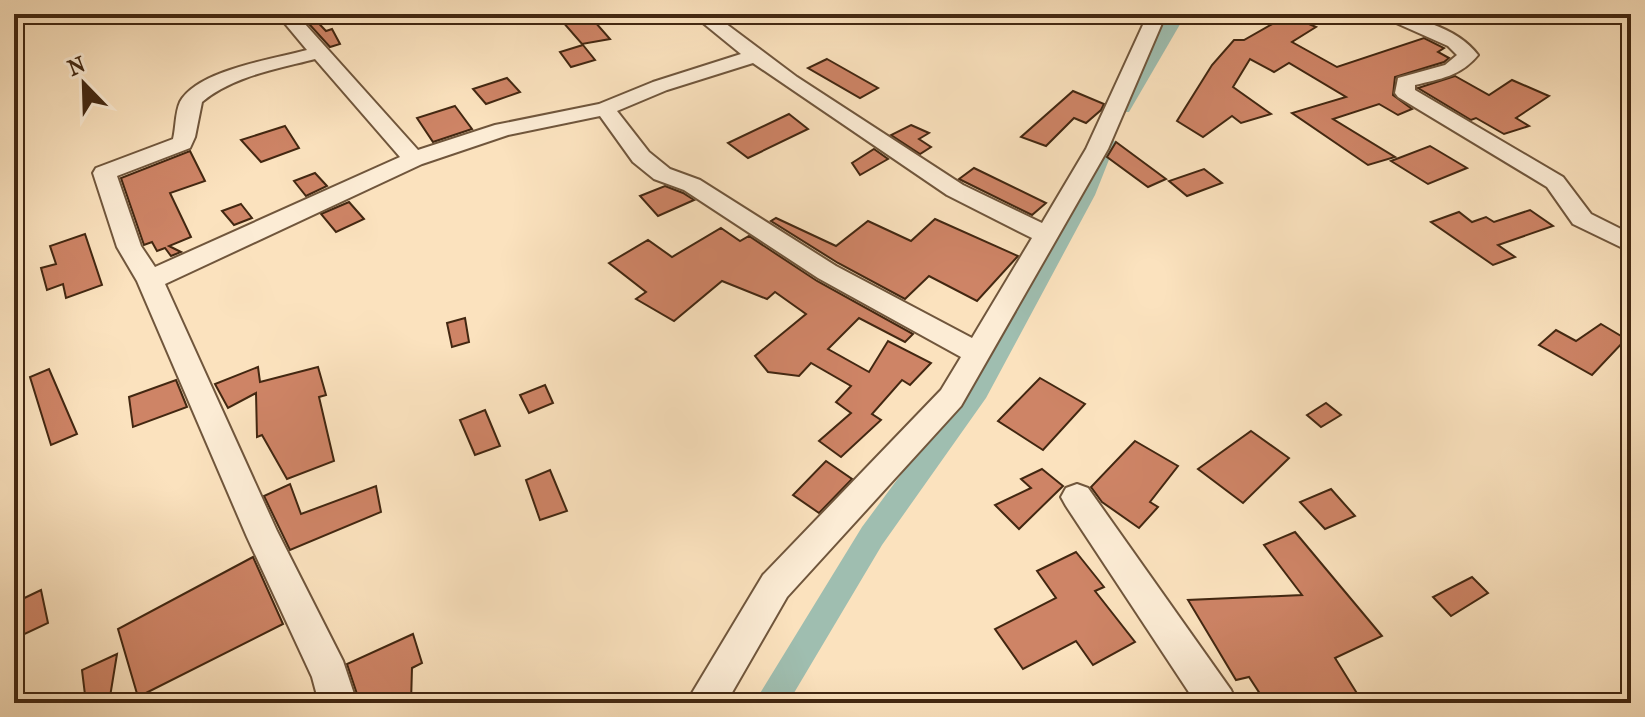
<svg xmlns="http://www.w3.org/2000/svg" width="1645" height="717" font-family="'IM FELL French Canon',serif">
<rect width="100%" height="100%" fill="#fbe2be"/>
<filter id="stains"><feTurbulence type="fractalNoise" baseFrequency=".0025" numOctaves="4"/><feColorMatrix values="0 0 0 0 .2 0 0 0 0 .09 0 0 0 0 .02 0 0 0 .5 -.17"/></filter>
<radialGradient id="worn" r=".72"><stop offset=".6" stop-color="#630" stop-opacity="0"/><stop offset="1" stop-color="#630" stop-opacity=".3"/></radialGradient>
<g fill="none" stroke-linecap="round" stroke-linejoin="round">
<g fill="#9fbeb0" fill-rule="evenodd">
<polygon points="1170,14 1186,14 1129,112 1117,112 1114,108"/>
<polygon points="1107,136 1116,142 1095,195 986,398 882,545 788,703 754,703 862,527 968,384 1075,195 1098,142"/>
</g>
</g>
<g fill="#ce8466" stroke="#422711" stroke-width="2">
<polygon points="300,14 310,14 326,31 332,29 340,44 330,47"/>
<polygon points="588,14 610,39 582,44 562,21"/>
<polygon points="1288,15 1316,27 1292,42 1337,67 1424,38 1444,48 1438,52 1449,58 1444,62 1395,77 1393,95 1412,109 1398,115 1379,104 1333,119 1395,157 1368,165 1292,113 1346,97 1289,63 1274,72 1250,59 1233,87 1271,114 1241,123 1232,116 1203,137 1177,121 1212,65 1234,40 1244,40"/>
<polygon points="583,45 595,60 571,67 560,52"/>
<polygon points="827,59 878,88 860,98 808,68"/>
<polygon points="1455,76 1489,95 1512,80 1549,96 1516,118 1529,126 1504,134 1476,118 1471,120 1418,88"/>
<polygon points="507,78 520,92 486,104 473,89"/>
<polygon points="1073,91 1104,104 1101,110 1086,123 1074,118 1046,146 1021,137"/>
<polygon points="455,106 472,129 433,142 417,118"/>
<polygon points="789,114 808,129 748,158 728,143"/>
<polygon points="911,125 929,133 919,139 931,147 920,154 891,135"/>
<polygon points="285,126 299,148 261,162 241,140"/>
<polygon points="1116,142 1166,179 1148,187 1107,157"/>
<polygon points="1430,146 1467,168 1428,184 1391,161"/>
<polygon points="874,149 888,159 860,175 852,163"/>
<polygon points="190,151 205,181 170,193 191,237 169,246 181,252 171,256 165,248 157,251 152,242 144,245 121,178"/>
<polygon points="974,168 1046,203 1032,215 959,179"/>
<polygon points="1204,169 1222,183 1187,196 1169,181"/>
<polygon points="315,173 327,186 306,196 294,181"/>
<polygon points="665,186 683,193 694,200 658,216 640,196"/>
<polygon points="349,202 364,219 336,232 321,214"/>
<polygon points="241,204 252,218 234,225 222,211"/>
<polygon points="1530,210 1553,226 1498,245 1515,257 1493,265 1431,222 1459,212 1472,222 1486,217 1494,222"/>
<polygon points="776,218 836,246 868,221 911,241 935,219 1018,256 977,301 929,276 905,299 838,263 771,221"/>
<polygon points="721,228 740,241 749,236 817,281 913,334 905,342 859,318 828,349 869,372 888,341 931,363 910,385 902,380 872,414 881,420 841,457 819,441 851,413 836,402 851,386 811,363 799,376 768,372 755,356 806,314 775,292 767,299 722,281 674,321 636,299 646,292 609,263 648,240 672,257"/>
<polygon points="85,234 102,285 66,298 63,284 47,290 41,268 56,264 50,246"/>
<polygon points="465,318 469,342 452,347 447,323"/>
<polygon points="1601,324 1626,339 1592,375 1539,345 1556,330 1576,341"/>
<polygon points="258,367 260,382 318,367 326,395 319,397 334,461 287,479 262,435 257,437 256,393 228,408 215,384"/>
<polygon points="49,369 77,434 51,445 30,377"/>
<polygon points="1040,378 1085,404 1043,450 998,421"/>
<polygon points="176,380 187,407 133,427 129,397"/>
<polygon points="545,385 553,403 529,413 520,395"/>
<polygon points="1326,403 1341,415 1321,427 1307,415"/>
<polygon points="485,410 500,446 475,455 460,420"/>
<polygon points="1251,431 1289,458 1243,503 1198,469"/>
<polygon points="1135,441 1178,466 1150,502 1158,507 1139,528 1102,502 1091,487"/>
<polygon points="826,461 852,479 819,513 793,495"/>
<polygon points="1042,469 1063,486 1019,529 995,505 1031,488 1021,479"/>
<polygon points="550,470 567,511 540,520 526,480"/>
<polygon points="290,484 301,514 376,486 381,512 290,550 264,496"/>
<polygon points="1331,489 1355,516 1325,529 1300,502"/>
<polygon points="1295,532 1382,636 1335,658 1363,703 1266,703 1249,677 1236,680 1188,600 1302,595 1264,545"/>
<polygon points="1076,552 1104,587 1095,591 1135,642 1093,665 1076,641 1023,669 995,629 1056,598 1037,571"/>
<polygon points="253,557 283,624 138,697 118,629"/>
<polygon points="1472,577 1488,593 1451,616 1433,597"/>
<polygon points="41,590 48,623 14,639 14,603"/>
<polygon points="413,634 422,663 412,668 411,703 360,703 347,664"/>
<polygon points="117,654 109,703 86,703 82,670"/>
</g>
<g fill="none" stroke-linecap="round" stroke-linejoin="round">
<defs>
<g id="street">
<path d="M277,14H296L418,150L495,125L599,104L653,82L741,54L692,14H713L797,77L963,185L1042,223L1086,149L1148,14H1166L1108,149L961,406L787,597L726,703H686L763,575L941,390L961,357L818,278L684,190L654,179L633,162L600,116L508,135L422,164L165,284L277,531L343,661L357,703H319L312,677L247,537L137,281L117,247L93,173L96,168L173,139C176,127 175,113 180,102C197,70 274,59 307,50ZM315,59L400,157L155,267L141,246L117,176L190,148L195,137L202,102C233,76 277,69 315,59ZM753,63L947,195L1032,238L972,338L836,266L700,180L670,169L649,152L617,111L667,90Z"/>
<path d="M1376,14C1410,14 1457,27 1478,55C1461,76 1440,79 1415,85V90L1563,177L1591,214L1631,234V252L1573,224L1547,187L1398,97L1395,93L1398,78L1445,65L1457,55L1448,46Z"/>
<polygon points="1077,484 1088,488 1231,690 1237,703 1196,703 1066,506 1061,497 1066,488"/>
</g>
</defs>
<use href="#street" stroke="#70563c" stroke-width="4"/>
<use href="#street" fill="#fcecd5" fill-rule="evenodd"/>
</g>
<rect width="1645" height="717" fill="none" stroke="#fbe2be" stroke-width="48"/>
<rect x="16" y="16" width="1613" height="685" fill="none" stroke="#422711" stroke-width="4"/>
<rect x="24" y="24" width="1597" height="669" fill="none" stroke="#422711" stroke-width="2"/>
<g transform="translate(84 84) rotate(337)" stroke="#fcecd5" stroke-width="6" paint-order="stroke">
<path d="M0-6L14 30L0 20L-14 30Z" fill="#422711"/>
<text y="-12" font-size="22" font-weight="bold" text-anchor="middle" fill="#422711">N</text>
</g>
<rect width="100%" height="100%" filter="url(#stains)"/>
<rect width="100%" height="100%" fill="url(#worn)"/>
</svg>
